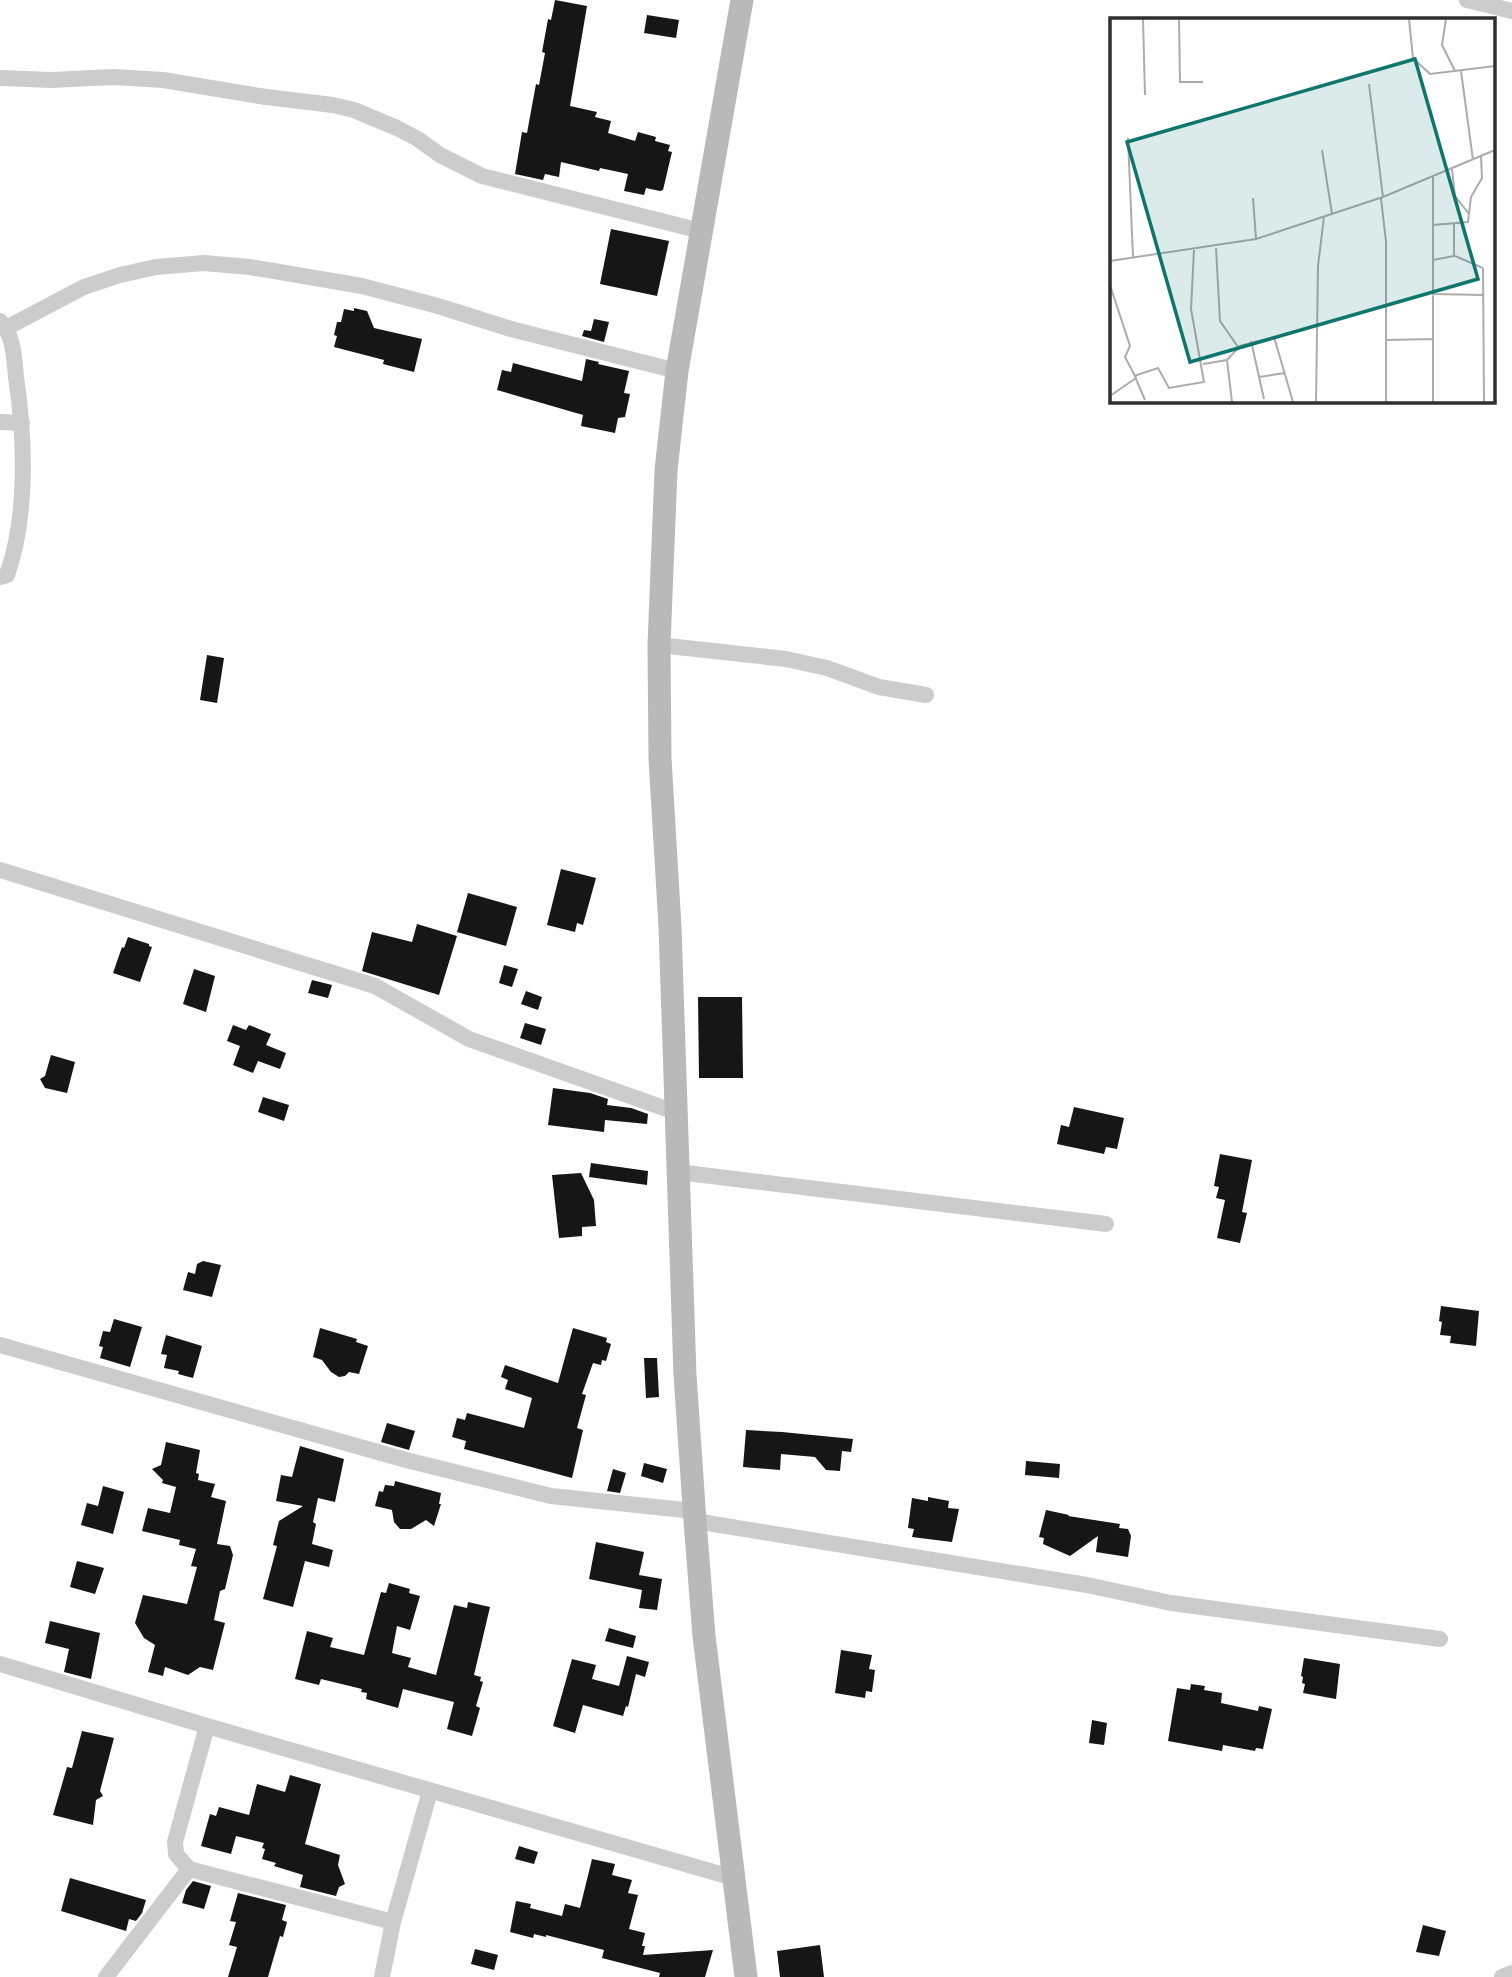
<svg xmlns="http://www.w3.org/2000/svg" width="1512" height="1977" font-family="Signika,sans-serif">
<rect width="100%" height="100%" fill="#fff"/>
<g fill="#161616">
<polygon points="555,0 587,6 570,106 597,112 595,117 611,121 608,133 635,141 638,132 656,137 655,141 670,145 668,151 672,152 663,190 660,191 646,188 644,195 624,191 628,174 600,168 599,171 561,162 559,177 545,174 543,180 515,174 522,132 527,133 536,84 539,85 545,53 542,52 548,19 551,20"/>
<polygon points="647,15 679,20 676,38 644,33"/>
<polygon points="611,229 669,241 657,296 600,284"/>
<polygon points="354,308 367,311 374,328 422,339 414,372 383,364 384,360 334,347 337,336 334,335 337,322 341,322 344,309 354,311"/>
<polygon points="594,319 609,322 604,342 582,336 584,330 591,331"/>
<polygon points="586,359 599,362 598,364 629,371 624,393 630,394 625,417 618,418 615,433 581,426 583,415 497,390 502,370 511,372 513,363 582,381"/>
<polygon points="207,655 224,658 217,703 200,700"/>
<polygon points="561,869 596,878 583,925 577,923 575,932 547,925"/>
<polygon points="468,893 517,907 506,946 457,932"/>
<polygon points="417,924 457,936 439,995 362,971 372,932 412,942"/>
<polygon points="128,937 149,944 149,946 152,947 140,982 113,973 122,947 124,948"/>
<polygon points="504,965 518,969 512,987 499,983"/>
<polygon points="194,969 215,976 206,1012 183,1004"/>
<polygon points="312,980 332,985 328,998 308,993"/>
<polygon points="526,991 542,997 538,1010 521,1004"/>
<polygon points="698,997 742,997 743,1078 699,1078"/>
<polygon points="525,1023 546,1029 541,1045 520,1038"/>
<polygon points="233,1025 246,1030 249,1025 271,1034 266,1045 286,1053 280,1069 258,1061 253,1073 233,1065 240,1046 227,1041"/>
<polygon points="51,1055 75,1062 67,1093 45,1088 40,1079 45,1076"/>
<polygon points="553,1088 590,1093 608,1099 607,1105 631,1108 648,1114 647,1124 605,1120 604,1132 548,1125"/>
<polygon points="263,1097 289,1105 284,1121 258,1112"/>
<polygon points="1074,1107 1124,1118 1117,1149 1106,1147 1104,1154 1057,1144 1061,1125 1069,1127"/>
<polygon points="1220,1154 1252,1160 1242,1212 1247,1213 1240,1243 1217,1238 1225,1200 1216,1198 1219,1187 1214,1186"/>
<polygon points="591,1163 648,1171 647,1185 589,1177"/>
<polygon points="581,1173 594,1200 596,1226 582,1227 582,1236 559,1238 552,1175"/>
<polygon points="203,1261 221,1265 212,1297 183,1290 188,1272 195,1274 197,1264"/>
<polygon points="1441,1306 1479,1311 1476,1346 1450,1343 1451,1336 1440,1335 1442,1322 1439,1321"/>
<polygon points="114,1319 142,1327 130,1367 100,1358 103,1347 99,1346 103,1331 110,1332"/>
<polygon points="320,1328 357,1339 356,1342 368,1346 359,1374 349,1372 345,1376 339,1377 331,1372 322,1360 313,1357"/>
<polygon points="573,1328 607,1338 606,1342 611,1344 606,1361 602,1360 601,1365 593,1363 582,1394 586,1395 577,1428 583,1430 572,1478 464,1449 466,1441 452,1437 457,1418 465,1420 467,1413 524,1428 532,1398 505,1389 508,1380 501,1377 505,1365 558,1383"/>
<polygon points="166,1335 202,1346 193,1378 178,1374 179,1371 164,1368 167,1355 161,1354"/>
<polygon points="644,1358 657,1358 659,1397 646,1398"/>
<polygon points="387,1423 415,1431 409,1450 381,1442"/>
<polygon points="746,1430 782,1432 853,1439 851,1452 842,1451 840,1471 826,1470 815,1457 781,1454 780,1470 743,1467"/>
<polygon points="166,1442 200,1450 196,1473 199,1474 198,1480 215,1484 211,1497 226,1501 217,1544 230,1546 233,1555 225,1589 220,1591 214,1620 225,1623 213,1670 200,1667 188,1675 165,1667 163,1676 148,1672 155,1645 144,1638 135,1623 143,1595 187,1604 197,1567 191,1566 196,1549 179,1545 180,1540 142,1531 148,1508 170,1513 176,1487 162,1483 163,1480 152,1469 161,1465"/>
<polygon points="300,1446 344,1459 335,1502 318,1498 313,1522 316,1524 312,1544 333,1550 329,1567 305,1561 293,1607 263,1599 277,1546 273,1545 279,1521 303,1506 276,1501 281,1475 292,1477"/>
<polygon points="1026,1461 1060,1464 1059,1478 1025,1475"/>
<polygon points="644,1463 667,1469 663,1483 641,1476"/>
<polygon points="613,1469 626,1473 620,1493 607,1491"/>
<polygon points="395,1481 441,1493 439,1504 441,1504 434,1526 426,1520 411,1529 400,1529 394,1522 392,1510 375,1506 379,1491 383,1492 385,1485 394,1486"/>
<polygon points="103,1486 124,1492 113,1534 81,1525 87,1503 98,1506"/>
<polygon points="928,1497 949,1501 948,1508 959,1509 952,1542 912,1537 914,1529 908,1528 912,1498 928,1501"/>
<polygon points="1046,1510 1069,1515 1068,1516 1120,1524 1119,1528 1128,1529 1131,1536 1128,1557 1096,1552 1098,1536 1070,1556 1043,1544 1044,1538 1039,1537"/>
<polygon points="596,1542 644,1552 639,1575 662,1579 657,1610 639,1608 642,1590 589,1579"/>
<polygon points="77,1561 104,1568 95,1594 70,1587"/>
<polygon points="389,1583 410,1589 409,1593 420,1596 410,1630 397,1626 392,1653 411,1658 408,1667 436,1675 454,1605 467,1608 468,1602 490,1607 474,1675 481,1677 480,1681 483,1682 476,1706 480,1708 472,1736 447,1729 454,1702 403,1689 398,1708 366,1699 367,1693 361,1692 362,1689 321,1679 319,1685 295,1679 307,1631 333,1638 330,1647 364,1655 381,1592 386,1593"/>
<polygon points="50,1621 100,1633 91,1679 64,1672 69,1649 45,1643"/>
<polygon points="609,1628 636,1636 633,1648 605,1641"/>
<polygon points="841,1650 872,1655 869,1669 875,1670 872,1692 866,1691 865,1698 835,1693"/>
<polygon points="627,1656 649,1662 645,1677 636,1674 628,1707 626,1706 623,1716 583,1705 575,1733 553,1726 572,1659 596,1665 592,1679 619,1686"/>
<polygon points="1304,1658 1340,1664 1336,1699 1303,1693 1305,1684 1302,1683 1303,1677 1301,1676"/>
<polygon points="1191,1684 1205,1686 1204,1690 1222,1693 1221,1703 1258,1711 1259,1706 1272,1709 1263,1749 1256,1748 1255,1751 1223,1745 1222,1751 1168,1741 1177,1688 1190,1690"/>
<polygon points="1092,1720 1107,1723 1104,1745 1089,1743"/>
<polygon points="82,1731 114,1738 100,1791 103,1796 96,1800 93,1825 53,1815 67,1767 72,1768"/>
<polygon points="290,1775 321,1784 305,1844 340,1855 338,1865 345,1884 339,1887 336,1896 300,1887 303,1875 274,1866 276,1863 262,1859 265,1849 262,1848 264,1843 236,1836 231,1854 201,1846 210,1814 216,1816 219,1807 249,1815 257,1784 285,1792"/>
<polygon points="519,1846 538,1852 534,1864 515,1859"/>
<polygon points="592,1859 615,1864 612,1875 632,1880 628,1893 638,1895 629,1929 645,1933 642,1946 645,1946 643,1955 713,1950 705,1977 659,1977 660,1973 602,1958 604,1950 546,1935 546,1937 534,1934 533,1938 510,1932 516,1901 531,1904 530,1908 562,1916 565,1904 580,1908"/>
<polygon points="70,1878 146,1900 142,1913 136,1921 129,1919 126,1931 61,1911"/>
<polygon points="193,1881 211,1886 204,1909 182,1903 186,1890"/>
<polygon points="238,1893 286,1905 282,1920 287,1922 283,1937 280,1936 268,1977 228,1977 237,1947 229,1945 236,1922 230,1921"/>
<polygon points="1423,1925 1446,1931 1439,1956 1416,1952"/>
<polygon points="820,1945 824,1977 780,1977 777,1951"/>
<polygon points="475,1949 498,1955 494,1970 471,1964"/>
</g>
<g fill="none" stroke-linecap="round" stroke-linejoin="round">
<g stroke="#ccc" stroke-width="16">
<polyline points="1467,0 1512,11"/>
<polyline points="0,78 51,80 114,77 163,80 266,97 333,105 354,110 397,128 418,139 440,155 482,176 701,231"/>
<path d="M0,321C14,336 14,357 16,377C25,438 28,516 7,575L0,577"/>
<polyline points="6,328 84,287 120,275 156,267 204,263 250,267 362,286 438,306 511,329 677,371"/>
<polyline points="0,422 22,423"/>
<polyline points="659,645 786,659 827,668 879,687 926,695"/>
<polyline points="0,870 375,986 469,1039 675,1112"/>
<polyline points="678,1172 1106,1224"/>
<polyline points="0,1345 406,1460 551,1496 694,1511"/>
<polyline points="695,1521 1087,1585 1171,1603 1440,1639"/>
<polyline points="0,1664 207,1726 734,1878"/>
<polyline points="207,1726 175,1842 176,1854 189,1869 393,1922"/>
<polyline points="106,1977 189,1869"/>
<polyline points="382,1977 393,1922 430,1791"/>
<polyline points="1502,1977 1512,1973"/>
</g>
<polyline stroke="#b9b9b9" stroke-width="23" points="742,0 677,371 666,470 659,645 660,758 670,927 685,1375 695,1521 704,1636 746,1977"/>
</g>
<g transform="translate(1110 18)">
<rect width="385" height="385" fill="#fff"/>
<path fill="none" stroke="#acacac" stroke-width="2" d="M33,1L35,77M69,1L70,64H93M299,1L303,40L320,56L385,48M336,1L332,27L345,53M351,53L363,142M259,66L273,179M18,120L23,239M212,132L222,196M342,151L345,178L359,196M143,180L146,221M271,180L276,224V384M323,207L358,204L361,179L372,160L371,138M106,230L110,303L128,329M345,238L373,250M323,242L344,238V206M0,243L146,221L273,179L385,132M373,250L374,384M0,267L20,328L15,339L26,360L0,378M322,276L374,277M276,322L323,321M141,323L154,381M117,342L122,384M93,346L117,342L130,328L164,319L183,384M24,358L48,350L59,370L94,364L81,291L84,232M149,359L175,355M26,361L35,382M206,384L208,248L214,199M323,384V159"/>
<path fill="#0f766e" fill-opacity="0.15" stroke="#0f766e" stroke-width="3.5" d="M305,41L368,261L80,344L17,124Z"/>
<rect width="385" height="385" fill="none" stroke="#2f2f2f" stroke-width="3.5"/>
</g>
</svg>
